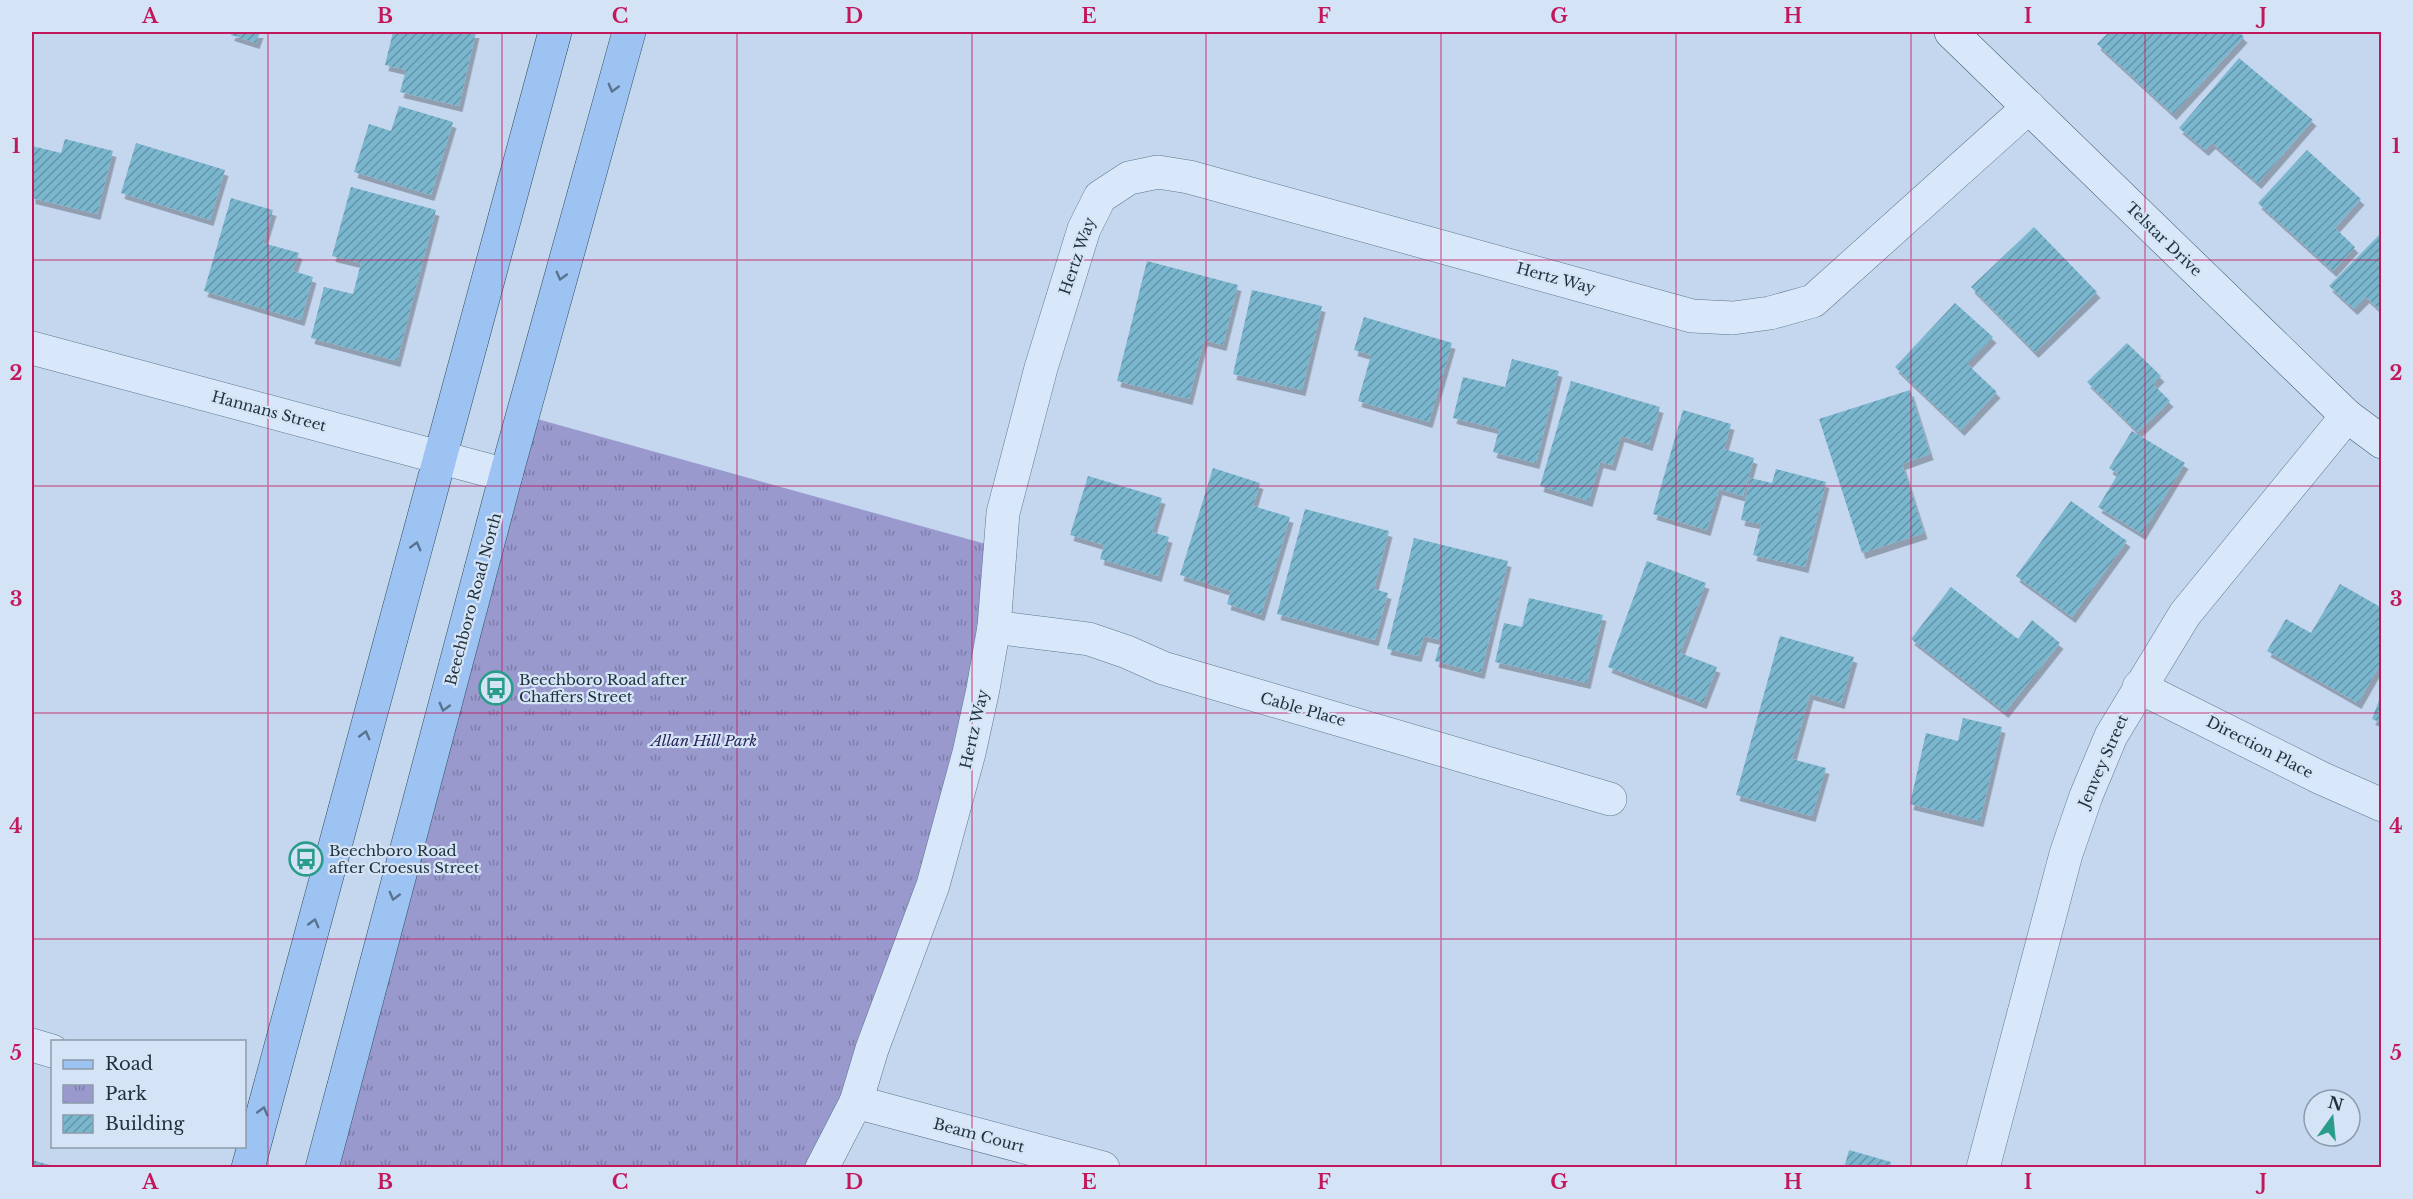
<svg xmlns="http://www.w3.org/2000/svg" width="2413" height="1199" font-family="'Libre Baskerville',serif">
<defs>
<pattern id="park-tufts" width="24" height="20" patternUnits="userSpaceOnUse" patternTransform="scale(1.5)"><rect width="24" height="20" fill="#9999ce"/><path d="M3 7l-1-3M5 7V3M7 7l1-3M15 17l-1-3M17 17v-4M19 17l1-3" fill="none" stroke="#7c7da8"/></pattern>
<pattern id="building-hatch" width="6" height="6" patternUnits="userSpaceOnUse" patternTransform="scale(1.5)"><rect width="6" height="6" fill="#7ab6ce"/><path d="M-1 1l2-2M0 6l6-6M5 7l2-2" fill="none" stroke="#6395a8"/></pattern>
<filter id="shadow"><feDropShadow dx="3.5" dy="6" stdDeviation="0" flood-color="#0004"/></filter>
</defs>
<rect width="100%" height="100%" fill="#c5d7ef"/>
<polygon fill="url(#park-tufts)" points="523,415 1000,548 983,689 822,1167 335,1168"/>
<g fill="url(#building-hatch)" filter="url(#shadow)">
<polygon points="232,32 260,32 256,43 231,35"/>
<polygon points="393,32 476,32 459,106 400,92 406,70 385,65"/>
<polygon points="2109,32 2239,32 2244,37 2173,114 2097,44"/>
<polygon points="2239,58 2313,120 2258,183 2212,143 2205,150 2179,128"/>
<polygon points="399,106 453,122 431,195 354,172 369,124 391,131"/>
<polygon points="65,139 113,151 97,214 32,198 32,146 61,153"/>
<polygon points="136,143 225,170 210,220 121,193"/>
<polygon points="2307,150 2361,199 2335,228 2355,247 2333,271 2258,203"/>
<polygon points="351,187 436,210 397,361 311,338 324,287 353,294 361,263 332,256"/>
<polygon points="231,198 273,210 263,243 299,253 293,271 313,277 301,320 204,291"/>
<polygon points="2034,227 2097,292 2035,352 1971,287"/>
<polygon points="2382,232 2382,312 2366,297 2354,309 2329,286"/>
<polygon points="1147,261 1238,285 1223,345 1204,340 1189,399 1117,381"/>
<polygon points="1252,290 1322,306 1302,390 1233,374"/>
<polygon points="1955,303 1993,337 1967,364 1997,392 1961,430 1895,367"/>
<polygon points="1364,317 1452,343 1429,422 1358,401 1371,355 1354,350"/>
<polygon points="2127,343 2161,376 2153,384 2170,401 2138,432 2087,382"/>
<polygon points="1512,359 1559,371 1536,463 1493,452 1499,429 1453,418 1463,377 1505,387"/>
<polygon points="1571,381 1660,407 1649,445 1621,436 1612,465 1600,462 1589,501 1540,486"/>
<polygon points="1910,390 1930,454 1902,464 1924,533 1862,553 1819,419"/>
<polygon points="1683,410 1731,424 1724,449 1754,458 1743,496 1719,489 1707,530 1653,514"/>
<polygon points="2132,431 2185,463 2142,534 2098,507 2118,474 2109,468"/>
<polygon points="1213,468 1260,483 1253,506 1290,517 1261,615 1227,604 1231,591 1180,575"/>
<polygon points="1776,469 1826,482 1805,567 1753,555 1761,524 1741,520 1750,478 1772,483"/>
<polygon points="1088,476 1162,498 1152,532 1169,537 1158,576 1100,559 1104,545 1070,535"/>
<polygon points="2071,501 2127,541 2072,617 2016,576"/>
<polygon points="1305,509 1389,531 1374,589 1388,593 1375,640 1277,614"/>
<polygon points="1414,538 1508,561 1481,673 1435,661 1441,640 1424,636 1418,656 1387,649"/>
<polygon points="1647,561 1706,583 1680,653 1717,667 1703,703 1608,667"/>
<polygon points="2340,584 2382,608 2382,661 2358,703 2267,651 2286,619 2311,633"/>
<polygon points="1951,587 2018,639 2032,620 2060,643 2005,712 1911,639"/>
<polygon points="1529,598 1603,615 1587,683 1495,662 1504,623 1522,627"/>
<polygon points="1780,636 1854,657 1841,703 1810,694 1792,759 1826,768 1812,816 1736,795"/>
<polygon points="2381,695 2382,695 2382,723 2372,719"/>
<polygon points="1963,718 2002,727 1980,821 1910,804 1926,733 1958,741"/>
<polygon points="1849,1150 1891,1162 1890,1168 1844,1168"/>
<polygon points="32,1160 57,1167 57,1168 32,1168"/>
</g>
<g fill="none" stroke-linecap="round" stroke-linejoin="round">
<defs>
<g id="street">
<polyline points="32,348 506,475"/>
<polyline points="994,627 1089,639 1127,652 1163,668 1610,799"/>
<polyline points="2139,687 2321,778 2382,805"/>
<polyline points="32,1045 52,1051"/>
<polyline points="856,1102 1103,1168"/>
<polyline points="822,1168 856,1102 872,1049 933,885 969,753 983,689 994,627 1003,513 1041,368 1084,229 1100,197 1129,178 1158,172 1189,177 1692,316 1733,318 1770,313 1813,301 2029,107"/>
<polyline points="1983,1168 2066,854 2086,796 2111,736 2185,614 2347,416"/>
</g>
<polyline id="secondary" points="1951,32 2347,416 2382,442"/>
<g id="primary">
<polyline points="248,1168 555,32"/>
<polyline points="322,1168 506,475 629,32"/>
</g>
</defs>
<use href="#street" stroke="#5b778b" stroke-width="34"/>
<use href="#secondary" stroke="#3e5b6d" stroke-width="34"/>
<use href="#primary" stroke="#2f4b59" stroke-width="34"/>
<use href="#street" stroke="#d9e7fa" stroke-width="33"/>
<use href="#secondary" stroke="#d9e7fa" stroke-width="33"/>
<use href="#primary" stroke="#9dc3f3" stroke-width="33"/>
</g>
<defs><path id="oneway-chevron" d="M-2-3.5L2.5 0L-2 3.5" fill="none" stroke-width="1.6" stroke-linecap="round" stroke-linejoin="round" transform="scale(1.5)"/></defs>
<g stroke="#58738e">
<use href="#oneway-chevron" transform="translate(613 88) rotate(105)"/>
<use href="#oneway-chevron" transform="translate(561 276) rotate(105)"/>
<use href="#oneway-chevron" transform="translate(416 546) rotate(-75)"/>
<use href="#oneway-chevron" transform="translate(444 707) rotate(105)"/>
<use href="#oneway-chevron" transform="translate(365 735) rotate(-75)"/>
<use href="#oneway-chevron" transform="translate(394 896) rotate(105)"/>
<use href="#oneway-chevron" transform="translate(314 923) rotate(-75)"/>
<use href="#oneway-chevron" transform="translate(263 1111) rotate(-75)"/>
</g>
<path fill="none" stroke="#c2185b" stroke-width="1.5" stroke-opacity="0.55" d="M268,32V1168M502,32V1168M737,32V1168M972,32V1168M1206,32V1168M1441,32V1168M1676,32V1168M1911,32V1168M2145,32V1168M32,260H2382M32,486H2382M32,713H2382M32,939H2382"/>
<defs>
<symbol id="bus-ring" viewBox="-11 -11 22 22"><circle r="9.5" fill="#d5e3f6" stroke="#299c8c" stroke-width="1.5"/><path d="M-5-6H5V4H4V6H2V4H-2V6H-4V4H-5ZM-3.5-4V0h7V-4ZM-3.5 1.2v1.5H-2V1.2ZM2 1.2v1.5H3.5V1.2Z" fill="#299c8c"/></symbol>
</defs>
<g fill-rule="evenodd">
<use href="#bus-ring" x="477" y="669" width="38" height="38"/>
<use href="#bus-ring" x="287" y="840" width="38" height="38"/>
</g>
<g text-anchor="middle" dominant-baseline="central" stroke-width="4.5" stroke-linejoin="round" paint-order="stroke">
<g font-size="15" fill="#1f313b" stroke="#d5e3f6">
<text transform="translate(2164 239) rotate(44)">Telstar Drive</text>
<text transform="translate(1077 256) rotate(-71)">Hertz Way</text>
<text transform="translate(1556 278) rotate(15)">Hertz Way</text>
<text transform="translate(269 411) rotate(15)">Hannans Street</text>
<text transform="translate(473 599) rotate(-75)">Beechboro Road North</text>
<text transform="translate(1303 709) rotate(16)">Cable Place</text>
<text transform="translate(974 729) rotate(-77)">Hertz Way</text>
<text transform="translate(2260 747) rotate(27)">Direction Place</text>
<text transform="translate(2103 761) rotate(-66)">Jenvey Street</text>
<text transform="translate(979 1135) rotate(15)">Beam Court</text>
</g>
<g font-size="15" fill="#1f313b" stroke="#d5e3f6" text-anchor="start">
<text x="519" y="679">Beechboro Road after<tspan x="519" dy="17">Chaffers Street</tspan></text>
<text x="329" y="850">Beechboro Road<tspan x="329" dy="17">after Croesus Street</tspan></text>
</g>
<g font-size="15" font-style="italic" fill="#2b2558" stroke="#d5e3f6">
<text x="704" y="740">Allan Hill Park</text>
</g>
</g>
<rect width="2413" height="1199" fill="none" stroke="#d5e3f6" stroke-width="66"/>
<rect x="51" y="1040" width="195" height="108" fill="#d5e3f6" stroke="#8c9cab" stroke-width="1.5"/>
<rect x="63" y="1060" width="30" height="9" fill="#9dc3f3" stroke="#8c9cab" stroke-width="1.5"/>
<text x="105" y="1070" font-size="18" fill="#1f313b">Road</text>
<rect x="63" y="1085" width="30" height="18" fill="url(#park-tufts)" stroke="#8c9cab" stroke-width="1.5"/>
<text x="105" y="1100" font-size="18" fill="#1f313b">Park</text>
<rect x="63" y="1115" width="30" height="18" fill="url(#building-hatch)" stroke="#8c9cab" stroke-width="1.5"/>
<text x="105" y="1130" font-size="18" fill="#1f313b">Building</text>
<g transform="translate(2332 1118) rotate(15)"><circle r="28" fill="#d5e3f6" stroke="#8c9cab" stroke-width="1.5"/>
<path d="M0-4.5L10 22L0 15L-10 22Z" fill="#299c8c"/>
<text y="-9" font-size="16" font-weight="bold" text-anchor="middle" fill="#1f313b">N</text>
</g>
<rect x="33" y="33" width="2347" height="1133" fill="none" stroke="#c2185b" stroke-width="2"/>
<g font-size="20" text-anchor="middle" font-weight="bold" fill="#c2185b">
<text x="150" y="23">A</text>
<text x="385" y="23">B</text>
<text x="620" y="23">C</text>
<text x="854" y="23">D</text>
<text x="1089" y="23">E</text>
<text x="1324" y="23">F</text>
<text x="1559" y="23">G</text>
<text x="1793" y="23">H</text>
<text x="2028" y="23">I</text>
<text x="2263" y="23">J</text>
<text x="16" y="153">1</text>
<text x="2396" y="153">1</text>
<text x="16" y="380">2</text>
<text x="2396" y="380">2</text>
<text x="16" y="606">3</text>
<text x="2396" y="606">3</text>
<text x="16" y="833">4</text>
<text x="2396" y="833">4</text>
<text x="16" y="1060">5</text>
<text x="2396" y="1060">5</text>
<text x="150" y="1189">A</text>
<text x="385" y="1189">B</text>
<text x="620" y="1189">C</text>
<text x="854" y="1189">D</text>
<text x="1089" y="1189">E</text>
<text x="1324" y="1189">F</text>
<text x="1559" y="1189">G</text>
<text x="1793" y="1189">H</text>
<text x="2028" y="1189">I</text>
<text x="2263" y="1189">J</text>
</g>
</svg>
